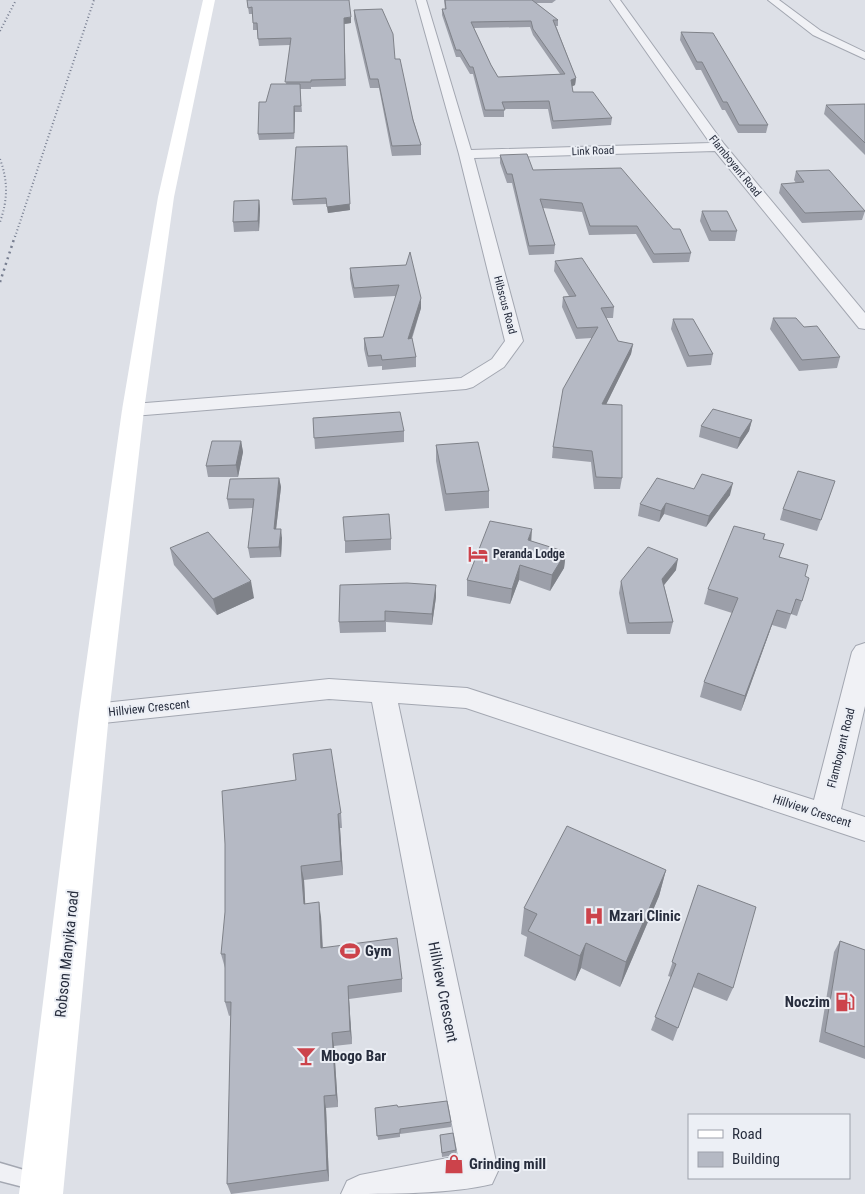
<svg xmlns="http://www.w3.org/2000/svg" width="865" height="1194" font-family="'Roboto Condensed',sans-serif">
<rect width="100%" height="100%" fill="#dde0e7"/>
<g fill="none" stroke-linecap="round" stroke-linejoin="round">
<defs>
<polygon id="lane" points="0,1163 41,1175 44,1181 41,1187 35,1190 0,1181"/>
<g id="street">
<polygon points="416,0 426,0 471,150 710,143 610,0 620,0 724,144 865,313 865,329 859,328 715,151 474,158 523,341 504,367 473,387 466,389 133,416 126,414 123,410 126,406 133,404 461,378 492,359 505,341 459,154"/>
<polygon points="768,0 779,0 821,31 865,52 865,59 813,35"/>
<path d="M865,643V706L841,809L865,817V841L466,708L398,703L498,1171L492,1184C452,1194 386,1194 341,1194L347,1181L360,1175L458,1156L372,702L329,699L94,724L85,721L81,714L85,707L94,704L329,679L467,688L814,800L852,652L856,646Z"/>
</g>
</defs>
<use href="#lane" stroke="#a3a7b1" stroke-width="3"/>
<use href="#street" stroke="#a3a7b1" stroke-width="2"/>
<use href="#lane" fill="#f0f1f5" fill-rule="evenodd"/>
<use href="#street" fill="#f0f1f5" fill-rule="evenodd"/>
<polygon fill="#fff" fill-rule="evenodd" points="203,0 215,0 174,197 144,410 109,714 63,1194 19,1194 79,714 122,410 158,197"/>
<g stroke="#777e90" stroke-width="2" stroke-dasharray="1 2.5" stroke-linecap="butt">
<polyline points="0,31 16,0"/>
<path d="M0,159C8,181 8,199 0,222"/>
<polyline points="15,237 94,0"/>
</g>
<polyline stroke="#777e90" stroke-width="2.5" stroke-dasharray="2 4" stroke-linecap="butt" points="0,282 15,236"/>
</g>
<g fill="#9c9fa9" fill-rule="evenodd">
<polygon points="247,0 351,23 344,24 346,86 311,87 311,89 300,89 302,112 295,112 294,139 259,140 258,134 266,102 286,84 290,45 259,46 257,30 253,30 253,14 249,14"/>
<path d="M444,0H556L552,3H536L558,20V26H556L576,78L575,85L572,86L573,92L612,118L611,125L552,129L548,109H504V117H484L473,74H470L460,57H456L442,15V9H445ZM530,27L533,35L560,74L498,77L491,65L474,28Z"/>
<polygon points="354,10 395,59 421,145 421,155 392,156 379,88 370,88 354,19"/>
<polygon points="681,32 768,125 766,133 738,133 725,110 722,110 701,70 696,70 680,40"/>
<polygon points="865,104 865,155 824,114 826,105"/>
<polygon points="296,147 350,210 328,213 327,204 293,205 292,200"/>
<polygon points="500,155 533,170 691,253 689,262 653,263 636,234 589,235 582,212 543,208 555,245 554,254 529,255 512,183 507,183 500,163"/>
<polygon points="796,171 865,211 862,220 802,223 779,193 781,184 796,183 794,180"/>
<polygon points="259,200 260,209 259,231 234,232 233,222"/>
<polygon points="702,211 737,231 735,241 709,241 700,221"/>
<polygon points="555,261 614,307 613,318 606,318 618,341 633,344 631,354 606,404 622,478 620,489 594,489 591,462 552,458 553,447 592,338 576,339 562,307 563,297 569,296 554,271"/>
<polygon points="406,265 421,308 412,339 416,357 416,367 382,370 382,366 368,367 364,349 364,338 383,337 396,296 354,298 350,278 350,268"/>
<polygon points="773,318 804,327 840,357 837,368 799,371 770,329"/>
<polygon points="673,319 713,354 711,365 687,367 671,329"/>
<polygon points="313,418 404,431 404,442 315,449"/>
<polygon points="752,420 749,431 737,449 699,437 701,426"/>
<polygon points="241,441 243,452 238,477 208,477 206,466"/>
<polygon points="436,445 489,491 489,508 445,511 436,461"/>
<polygon points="279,478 281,487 276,529 282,538 281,557 250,558 248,548 253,508 229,509 227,499"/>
<polygon points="694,489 730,495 706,527 664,514 659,522 638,516 640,504"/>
<polygon points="831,492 817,531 780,520 783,509"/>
<polygon points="765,534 764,539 780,557 805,576 802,601 797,616 791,614 786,629 772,625 741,711 700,697 704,682 732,613 704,604 708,589"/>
<polygon points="391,539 391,550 345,553 345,541"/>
<polygon points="531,541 566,552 564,568 550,591 519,580 510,604 467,596 467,580"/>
<polygon points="170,548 254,598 217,615 174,565"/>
<polygon points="676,570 664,585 673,622 670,634 627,634 619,593 621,581"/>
<polygon points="436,585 436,597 432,625 386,622 386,632 340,633 339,622"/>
<polygon points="296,780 341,813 342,828 340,828 343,875 304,880 305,904 321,917 323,947 402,979 402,992 349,999 352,1044 334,1046 338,1107 326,1108 329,1181 231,1194 227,1184 231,1015 229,1016 225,1002 225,968 221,954"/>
<polygon points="666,870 659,896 620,987 581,968 575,981 524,956 527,937 521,934 524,908"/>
<polygon points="698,885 733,988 727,1001 693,987 673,1041 651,1030 671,977 668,976"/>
<polygon points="840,941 865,950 865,1059 819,1042 834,952"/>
<polygon points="398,1107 451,1122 451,1127 400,1134 400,1137 378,1140 375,1108"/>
<polygon points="440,1135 456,1150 456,1155 442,1157"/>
</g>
<g fill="#7f8289">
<polygon points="351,17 351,23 344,24 346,86 344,18"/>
<polygon points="576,78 575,85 571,87 571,80"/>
<polygon points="294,106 295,112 294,139"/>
<polygon points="347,146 350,210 328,213 327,207"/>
<polygon points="259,200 260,209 259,231 258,221"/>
<polygon points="421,298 421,308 408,349 408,339"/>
<polygon points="633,344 631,354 601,415 602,404"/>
<polygon points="752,420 749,431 737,449 740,438"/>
<polygon points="241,441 243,452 238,477 236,465"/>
<polygon points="279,478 281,487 275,538 274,529"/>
<polygon points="733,483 730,495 706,527 709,516"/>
<polygon points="666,503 664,514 659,522 661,511"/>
<polygon points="281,529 282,538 281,557 279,547"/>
<polygon points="532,529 531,545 528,540"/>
<polygon points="566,552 564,568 550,591 552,575"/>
<polygon points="678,559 676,570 660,590 662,579"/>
<polygon points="520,565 519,580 510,604 512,589"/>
<polygon points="251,581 254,598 217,615 213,599"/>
<polygon points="436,585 436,597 432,625 432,614"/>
<polygon points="777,610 772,625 741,711 745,696"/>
<polygon points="338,814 340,828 343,875 341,861"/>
<polygon points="301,866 304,880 306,918 304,904"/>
<polygon points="666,870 659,896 620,987 626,962"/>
<polygon points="319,902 321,917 323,961 321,948"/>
<polygon points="586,943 581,968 575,981 580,956"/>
<polygon points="348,986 349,999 352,1044 350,1031"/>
<polygon points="332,1033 334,1046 338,1107 336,1095"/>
<polygon points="324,1096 326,1108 329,1181 327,1170"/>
</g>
<g fill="#b5b9c4" stroke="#7f8289" fill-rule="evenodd">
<polygon points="247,0 349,0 351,17 344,18 345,79 311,80 311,82 285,82 291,38 258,39 257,23 253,23 252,7 248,8"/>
<path d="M445,0H532L558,20H553L576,78L571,80L573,92H593L612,118L553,121L549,101L502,102L505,110H485L473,67H470L460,50H456L442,9H446ZM531,21L533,29L565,74L498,77L491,65L471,22Z"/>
<polygon points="382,9 393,34 395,59 400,59 413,120 421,145 392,146 378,79 370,79 354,10"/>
<polygon points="681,32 713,33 768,125 739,125 727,102 723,102 702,62 697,62"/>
<polygon points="271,84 300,84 301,106 294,106 294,133 258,134 259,102 266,102"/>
<polygon points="865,104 865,143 826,105"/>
<polygon points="347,146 350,204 327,207 326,198 292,200 296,147"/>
<polygon points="527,154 533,170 621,168 673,229 680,229 691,253 654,254 637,226 590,226 582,203 540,199 555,245 529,246 512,174 507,174 500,155"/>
<polygon points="829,170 865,211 805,213 781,184 804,182 796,171"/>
<polygon points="259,200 258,221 233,222 234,201"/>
<polygon points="702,211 727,211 737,231 711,231"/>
<polygon points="410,252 421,298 408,339 412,338 416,357 382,360 381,355 368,356 364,338 383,337 399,285 354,288 350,268 406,265"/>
<polygon points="582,258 614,307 601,308 618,341 633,344 602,404 622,405 622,478 596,477 592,451 553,447 563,389 598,327 577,328 563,297 576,296 555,261"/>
<polygon points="773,318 796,318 804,327 817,326 840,357 802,360"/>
<polygon points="673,319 693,319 713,354 689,356"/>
<polygon points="713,409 752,420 740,438 701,426"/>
<polygon points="400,412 404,431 314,438 313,418"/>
<polygon points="212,441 241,441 236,465 206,466"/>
<polygon points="478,442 489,491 446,494 436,445"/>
<polygon points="798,471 835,481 821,520 783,509"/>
<polygon points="702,474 733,483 709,516 666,503 661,511 640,504 657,478 694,489"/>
<polygon points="279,478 274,529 281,529 279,547 248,548 254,499 227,499 230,479"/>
<polygon points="389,514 391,539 345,541 343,517"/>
<polygon points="490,521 532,529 528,540 566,552 552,575 520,565 512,589 467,580"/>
<polygon points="734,526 765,534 763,539 784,544 779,557 808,565 805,576 809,578 802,601 796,599 791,614 777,610 745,696 704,682 738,598 708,589"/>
<polygon points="208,532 251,581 213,599 170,548"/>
<polygon points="648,547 678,559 662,579 673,622 629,623 621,581"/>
<polygon points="407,583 436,585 432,614 385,611 385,621 339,622 340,585"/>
<polygon points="331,749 341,813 338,814 341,861 301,866 304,904 319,902 321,948 397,938 402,979 348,986 350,1031 332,1033 336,1095 324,1096 327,1170 227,1184 231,1002 225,1002 225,954 221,954 225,912 225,844 222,791 296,780 293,754"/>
<polygon points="567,826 666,870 626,962 586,943 580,956 528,931 537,914 524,908"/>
<polygon points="698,885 756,907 733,988 698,973 678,1028 655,1017 676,964 672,962"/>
<polygon points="840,941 865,950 865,1047 825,1032"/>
<polygon points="447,1101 451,1122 400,1129 400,1133 377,1136 375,1108 397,1105 398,1107"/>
<polygon points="453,1133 456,1150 442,1153 440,1135"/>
</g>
<defs>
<symbol id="hotel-bare" viewBox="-9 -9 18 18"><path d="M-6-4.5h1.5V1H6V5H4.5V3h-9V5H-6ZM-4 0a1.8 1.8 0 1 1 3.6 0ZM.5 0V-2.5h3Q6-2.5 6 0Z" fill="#cc434b" stroke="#eceff5" stroke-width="2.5" paint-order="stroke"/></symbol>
<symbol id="hospital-bare" viewBox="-9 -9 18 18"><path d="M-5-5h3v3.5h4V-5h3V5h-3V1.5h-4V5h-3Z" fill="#cc434b" stroke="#eceff5" stroke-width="2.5" paint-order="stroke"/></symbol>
<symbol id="stadium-bare" viewBox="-9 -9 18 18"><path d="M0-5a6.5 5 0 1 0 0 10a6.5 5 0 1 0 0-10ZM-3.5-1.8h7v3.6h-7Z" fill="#cc434b" stroke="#eceff5" stroke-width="2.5" paint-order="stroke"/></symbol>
<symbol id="fuel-bare" viewBox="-9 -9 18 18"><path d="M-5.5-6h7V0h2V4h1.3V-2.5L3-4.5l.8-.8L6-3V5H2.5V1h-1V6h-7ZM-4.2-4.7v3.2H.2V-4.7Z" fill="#cc434b" stroke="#eceff5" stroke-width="2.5" paint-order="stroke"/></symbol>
<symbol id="bar-bare" viewBox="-9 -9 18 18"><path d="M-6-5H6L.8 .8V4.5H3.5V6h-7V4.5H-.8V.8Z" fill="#cc434b" stroke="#eceff5" stroke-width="2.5" paint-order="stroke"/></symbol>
<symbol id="shop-bare" viewBox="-9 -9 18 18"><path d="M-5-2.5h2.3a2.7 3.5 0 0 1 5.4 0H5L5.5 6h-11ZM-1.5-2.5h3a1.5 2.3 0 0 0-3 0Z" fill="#cc434b" stroke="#eceff5" stroke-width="2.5" paint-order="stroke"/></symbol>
</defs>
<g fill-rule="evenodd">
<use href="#hotel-bare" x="464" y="540" width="28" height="28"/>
<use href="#hospital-bare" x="580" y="902" width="28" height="28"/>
<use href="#stadium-bare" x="336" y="937" width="28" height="28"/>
<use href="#fuel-bare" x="831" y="988" width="28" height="28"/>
<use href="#bar-bare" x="292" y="1042" width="28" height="28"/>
<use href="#shop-bare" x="440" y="1150" width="28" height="28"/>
</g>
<g text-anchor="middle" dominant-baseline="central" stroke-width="4" stroke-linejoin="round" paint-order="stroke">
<g font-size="11" fill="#272d3d" stroke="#eceff5">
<text transform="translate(593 151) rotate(-2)">Link Road</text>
<text transform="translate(735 166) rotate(51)">Flamboyant Road</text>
<text transform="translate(505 305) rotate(75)">Hibscus Road</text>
</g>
<g font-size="12" font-weight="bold" fill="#272d3d" stroke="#eceff5" text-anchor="start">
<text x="493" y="554">Peranda Lodge</text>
</g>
<g font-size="12" fill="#272d3d" stroke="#eceff5">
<text transform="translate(149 708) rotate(-6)">Hillview Crescent</text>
<text transform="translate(841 748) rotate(-76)">Flamboyant Road</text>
<text transform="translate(812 811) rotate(18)">Hillview Crescent</text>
</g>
<g font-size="15" font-weight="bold" fill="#272d3d" stroke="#eceff5" text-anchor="start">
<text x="609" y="916">Mzari Clinic</text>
<text x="365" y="951">Gym</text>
<text x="830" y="1002" text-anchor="end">Noczim</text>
<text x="321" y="1056">Mbogo Bar</text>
<text x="469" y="1164">Grinding mill</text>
</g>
<g font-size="15" fill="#272d3d" stroke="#eceff5">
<text transform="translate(67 954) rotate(-84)">Robson Manyika road</text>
<text transform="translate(443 992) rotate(79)">Hillview Crescent</text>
</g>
</g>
<rect x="688" y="1114" width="162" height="65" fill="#eceff5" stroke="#9da1ab"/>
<rect x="698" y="1130" width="25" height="8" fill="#ffffff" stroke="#9da1ab"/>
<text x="732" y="1139" font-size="15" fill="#272d3d">Road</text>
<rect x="698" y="1152" width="25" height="15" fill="#b5b9c4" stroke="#9da1ab"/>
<text x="732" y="1164" font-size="15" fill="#272d3d">Building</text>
</svg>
